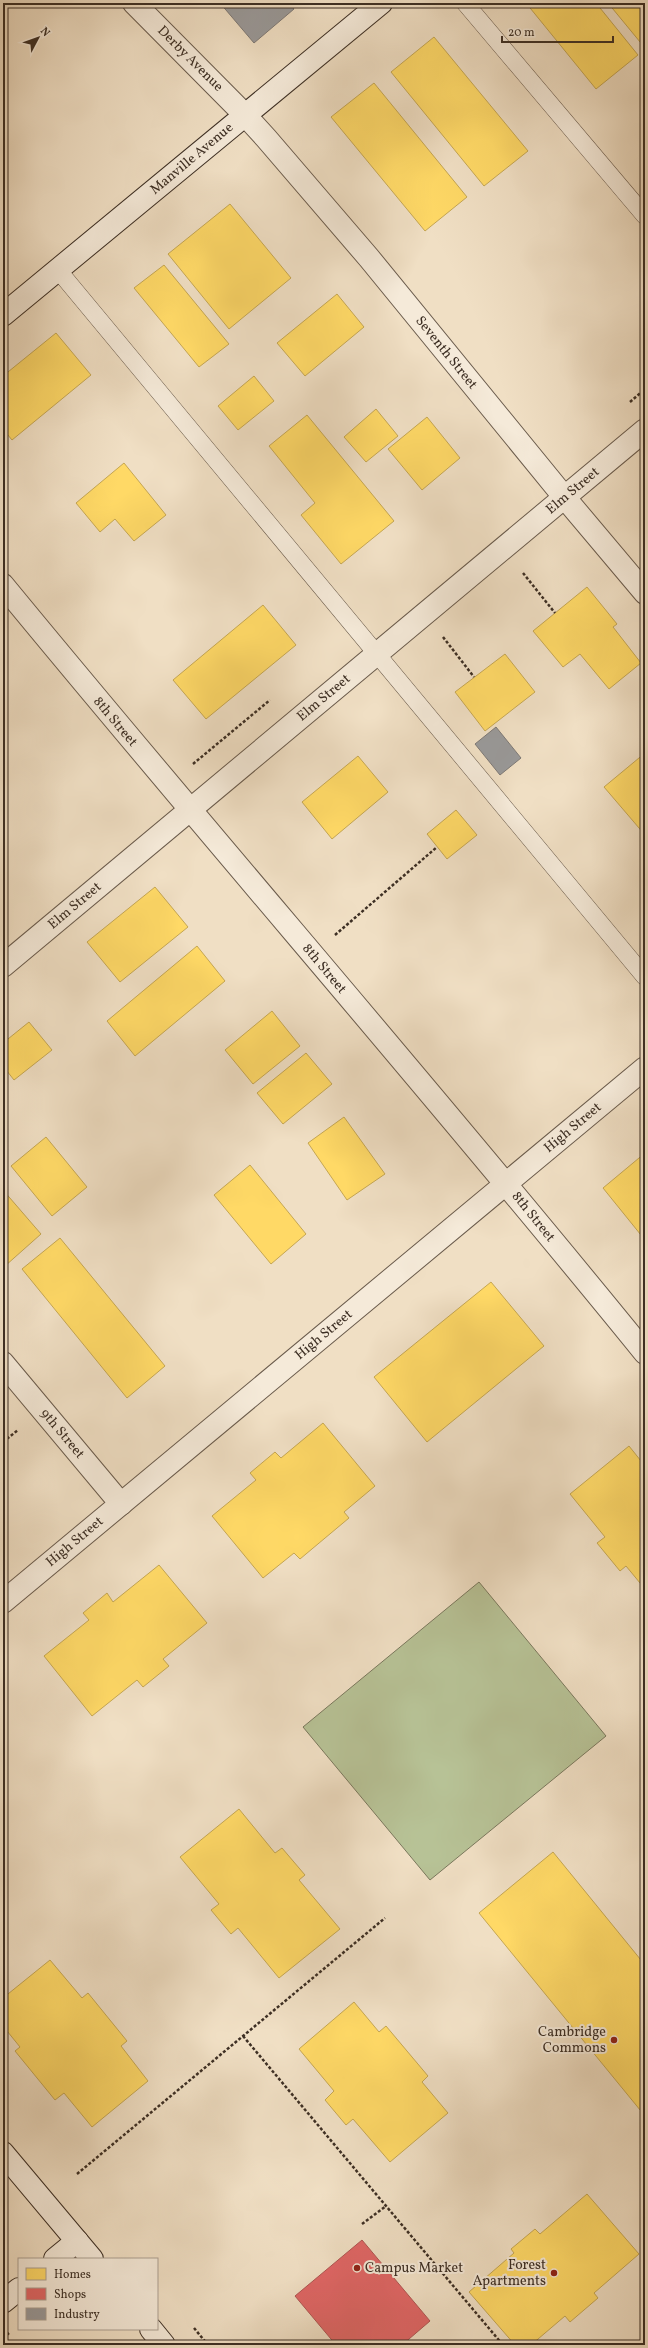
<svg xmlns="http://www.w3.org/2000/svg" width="648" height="2348" font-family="Vollkorn,serif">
<rect width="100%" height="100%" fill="#f0dfc4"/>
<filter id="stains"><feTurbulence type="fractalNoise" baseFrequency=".005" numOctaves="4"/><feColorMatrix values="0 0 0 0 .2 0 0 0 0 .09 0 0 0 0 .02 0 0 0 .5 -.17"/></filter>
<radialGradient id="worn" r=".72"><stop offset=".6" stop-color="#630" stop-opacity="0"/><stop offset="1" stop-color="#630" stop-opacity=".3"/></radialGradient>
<polygon fill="#b7c296" stroke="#7a785d" points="479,1582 606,1736 430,1880 303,1727"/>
<g fill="#ffd966" stroke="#c5a652">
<polygon points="526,3 596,3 638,55 596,89"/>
<polygon points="608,3 645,3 645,48"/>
<polygon points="434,37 528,151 484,186 391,72"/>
<polygon points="374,83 467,197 425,231 331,117"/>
<polygon points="230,204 291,278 229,329 168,254"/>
<polygon points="164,265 229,344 199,367 134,288"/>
<polygon points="337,294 364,327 305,376 277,343"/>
<polygon points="56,333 91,375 12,440 3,429 3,376"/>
<polygon points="254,376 274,401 238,430 218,406"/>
<polygon points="376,409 398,436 366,462 344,437"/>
<polygon points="307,415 394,521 341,564 301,515 315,503 269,446"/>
<polygon points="427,417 460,458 422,490 388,449"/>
<polygon points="124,463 166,515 134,541 115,519 100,532 76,503"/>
<polygon points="587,587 617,624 613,627 641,663 609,689 580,654 563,667 533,631"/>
<polygon points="263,605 296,645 206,719 173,680"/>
<polygon points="505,654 535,692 485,731 455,692"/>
<polygon points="645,753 645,835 604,787"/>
<polygon points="358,756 388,792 332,839 302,802"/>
<polygon points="456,810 477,835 447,859 427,834"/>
<polygon points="155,887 188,927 120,982 87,942"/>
<polygon points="197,946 225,981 135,1056 107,1021"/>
<polygon points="272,1011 300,1046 253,1084 225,1050"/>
<polygon points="29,1022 52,1050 14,1080 3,1066 3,1043"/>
<polygon points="306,1053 332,1084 283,1124 257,1093"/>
<polygon points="344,1117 385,1174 347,1200 308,1143"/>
<polygon points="46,1137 87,1187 52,1216 11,1166"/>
<polygon points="645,1153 645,1240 603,1188"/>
<polygon points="250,1165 306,1234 271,1264 214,1195"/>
<polygon points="3,1190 41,1234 5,1266 3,1264"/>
<polygon points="60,1238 165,1366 127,1398 22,1269"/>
<polygon points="491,1282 544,1346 427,1442 374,1377"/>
<polygon points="323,1423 375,1486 344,1512 349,1518 300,1559 294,1553 263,1578 212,1516 256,1480 250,1473 275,1452 281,1458"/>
<polygon points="629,1446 645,1466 645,1589 626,1566 620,1571 597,1543 605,1537 570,1494"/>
<polygon points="159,1565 207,1623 163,1659 169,1666 143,1687 137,1680 92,1716 44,1656 89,1620 83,1613 107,1593 113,1602"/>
<polygon points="239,1809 275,1853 282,1848 305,1875 299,1880 340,1929 279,1978 238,1928 231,1934 211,1910 219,1904 180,1857"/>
<polygon points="553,1852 645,1965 645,2116 479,1913"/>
<polygon points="50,1960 82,1998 88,1993 127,2041 121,2046 148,2081 92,2127 64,2093 55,2100 15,2051 20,2047 3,2026 3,1998"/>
<polygon points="354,2002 379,2032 386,2026 428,2076 422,2082 448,2113 390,2162 353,2119 346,2125 325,2100 334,2091 299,2049"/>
<polygon points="587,2194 639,2254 594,2293 598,2298 570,2322 565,2316 531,2345 515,2345 469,2292 514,2253 511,2249 535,2229 540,2234"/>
</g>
<polygon fill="#e06666" stroke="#af5652" points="362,2240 430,2321 402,2345 336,2345 295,2296"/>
<g fill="#999" stroke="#7d7976">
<polygon points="220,3 289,3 294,9 254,43"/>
<polygon points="496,727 521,758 500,775 475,744"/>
</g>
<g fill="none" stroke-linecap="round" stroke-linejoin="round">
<defs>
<g id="lane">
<polyline points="465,3 645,216"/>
<polyline points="58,270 645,977"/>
</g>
<g id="street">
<polyline points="134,3 245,115 266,138 369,258 565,498 645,593"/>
<path d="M3,585C215,843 435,1094 645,1353"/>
<polyline points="3,966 645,430"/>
<polyline points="3,1363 121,1504"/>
<polyline points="3,1602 645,1068"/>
</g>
<g id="secondary">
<polyline points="3,315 381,3"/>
<polyline points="3,2153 92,2259"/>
<polyline points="55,2259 77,2241"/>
<polyline points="3,2302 19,2289"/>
<polyline points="151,2329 164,2345"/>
</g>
</defs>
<use href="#lane" stroke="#6a5b4c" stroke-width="18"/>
<use href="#street" stroke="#6a5b4c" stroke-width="24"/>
<use href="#secondary" stroke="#3d2f24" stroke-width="24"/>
<g stroke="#3d2f24" stroke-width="2.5" stroke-dasharray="3 2" stroke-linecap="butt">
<polyline points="630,402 645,389"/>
<polyline points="523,573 555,613"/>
<polyline points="443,637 474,677"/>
<polyline points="193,764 270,700"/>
<polyline points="335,935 437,847"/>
<polyline points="3,1442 18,1430"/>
<polyline points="243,2036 503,2345"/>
<polyline points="77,2174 385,1918"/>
<polyline points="362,2224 386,2206"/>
<polyline points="194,2328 208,2345"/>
<polyline points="3,2338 9,2333"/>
</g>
<use href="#lane" stroke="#f5ead9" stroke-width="17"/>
<use href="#street" stroke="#f5ead9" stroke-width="22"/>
<use href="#secondary" stroke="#f5ead9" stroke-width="22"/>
</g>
<g fill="#8f2418" stroke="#f5ead9" stroke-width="1.5">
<circle cx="614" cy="2040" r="4"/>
<circle cx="357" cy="2268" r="4"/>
<circle cx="554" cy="2273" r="4"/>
</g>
<g text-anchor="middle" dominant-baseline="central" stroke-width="4" stroke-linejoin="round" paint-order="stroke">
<g font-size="14" fill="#3d2f24" stroke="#f5ead9">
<text transform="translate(190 59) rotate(45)">Derby Avenue</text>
<text transform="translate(192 159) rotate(-40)">Manville Avenue</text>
<text transform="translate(446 353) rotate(51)">Seventh Street</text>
<text transform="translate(573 491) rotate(-40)">Elm Street</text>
<text transform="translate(324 698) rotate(-40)">Elm Street</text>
<text transform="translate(115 722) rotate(50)">8th Street</text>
<text transform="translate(75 906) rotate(-40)">Elm Street</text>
<text transform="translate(324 969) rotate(50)">8th Street</text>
<text transform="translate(573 1128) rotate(-40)">High Street</text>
<text transform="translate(533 1217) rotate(51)">8th Street</text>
<text transform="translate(324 1335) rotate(-40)">High Street</text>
<text transform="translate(62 1434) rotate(50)">9th Street</text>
<text transform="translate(75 1542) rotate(-40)">High Street</text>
</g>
<g font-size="14" fill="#3d2f24" stroke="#f5ead9" text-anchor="end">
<text x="606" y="2032">Cambridge<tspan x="606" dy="16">Commons</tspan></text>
<text x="546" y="2265">Forest<tspan x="546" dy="16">Apartments</tspan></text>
<text x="365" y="2268" text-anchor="start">Campus Market</text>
</g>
</g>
<rect width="648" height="2348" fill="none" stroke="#f0dfc4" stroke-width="16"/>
<rect x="4" y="4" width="640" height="2340" fill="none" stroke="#3d2f24" stroke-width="2"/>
<rect x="8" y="8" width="632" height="2332" fill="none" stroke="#3d2f24"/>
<rect x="18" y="2258" width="140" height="72" fill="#f5ead9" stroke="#ab9f91"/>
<rect x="26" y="2268" width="20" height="12" fill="#ffd966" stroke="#ab9f91"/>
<text x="54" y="2278" font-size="12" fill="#3d2f24">Homes</text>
<rect x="26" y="2288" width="20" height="12" fill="#e06666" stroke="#ab9f91"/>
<text x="54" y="2298" font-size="12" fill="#3d2f24">Shops</text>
<rect x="26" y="2308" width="20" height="12" fill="#999999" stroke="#ab9f91"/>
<text x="54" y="2318" font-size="12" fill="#3d2f24">Industry</text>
<g transform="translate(38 38) rotate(49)" stroke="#f5ead9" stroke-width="3" paint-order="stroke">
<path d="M0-3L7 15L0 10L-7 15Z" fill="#3d2f24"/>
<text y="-6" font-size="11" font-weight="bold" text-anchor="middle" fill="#3d2f24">N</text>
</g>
<path d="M502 36v6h111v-6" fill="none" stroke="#3d2f24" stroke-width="2"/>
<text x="508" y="36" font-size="12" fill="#3d2f24" stroke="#f5ead9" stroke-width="3" paint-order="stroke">20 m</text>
<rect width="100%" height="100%" filter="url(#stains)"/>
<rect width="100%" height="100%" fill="url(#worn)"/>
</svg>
